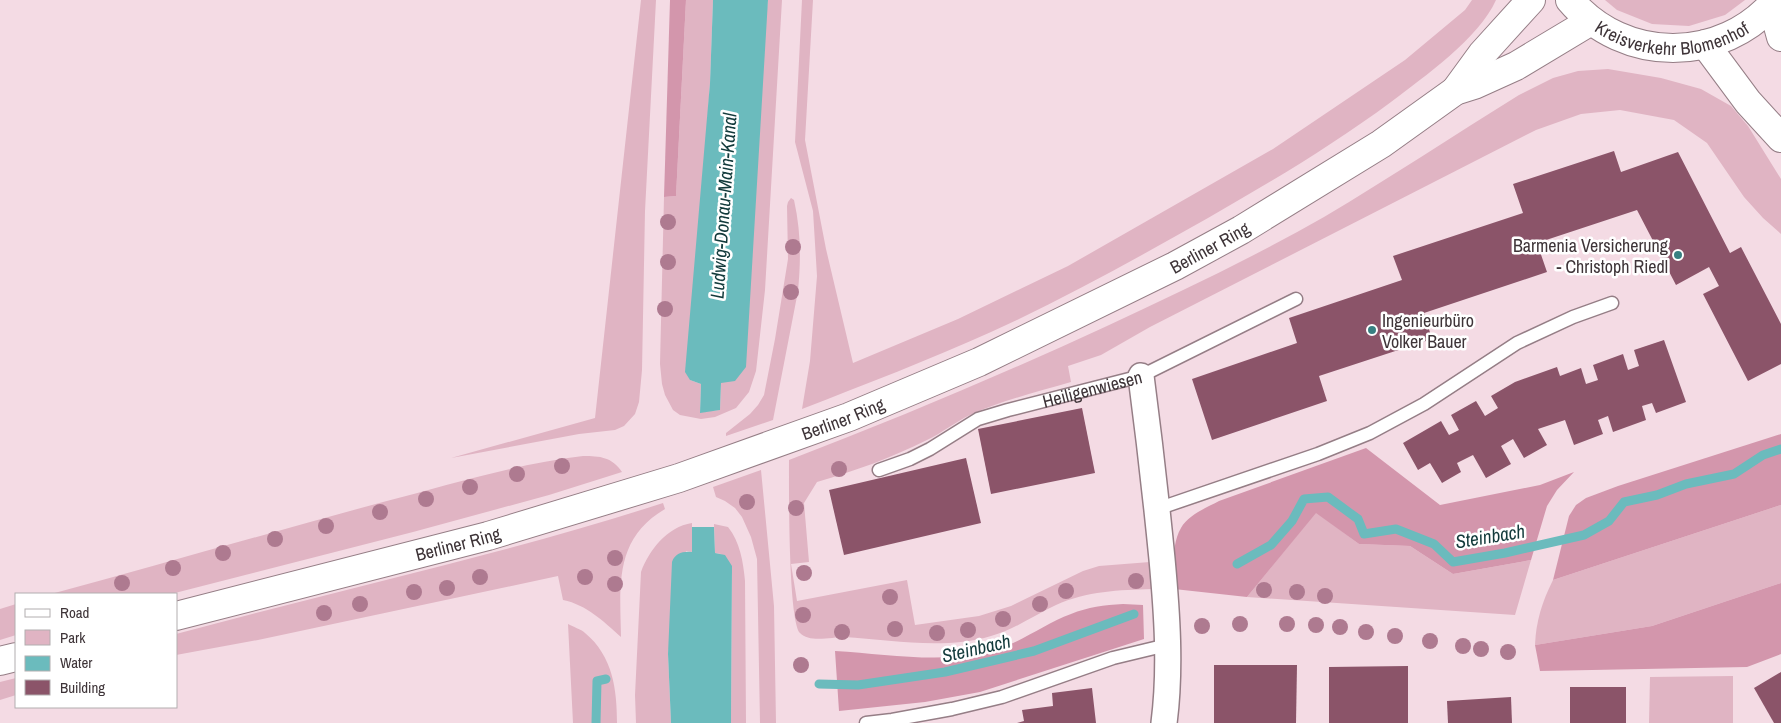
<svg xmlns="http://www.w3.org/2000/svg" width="1781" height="723" font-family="'Archivo Narrow',sans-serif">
<rect width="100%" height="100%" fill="#f4dbe4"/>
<g fill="#e0b4c3">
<polygon points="641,0 656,0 645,211 642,370 639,402 635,414 624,426 615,430 579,434 451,458 595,418"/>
<polygon points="686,0 713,0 710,83 690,380 701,384 700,412 720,410 721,383 768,0 782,0 765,290 756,371 749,392 736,408 715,417 701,419 680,415 673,410 665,395 662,384 660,364 664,197 676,196"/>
<path d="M802,0H813L805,140L826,249L853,363L958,319L1068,266L1273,149L1405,60L1465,10L1472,0H1496C1479,38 1424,77 1391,102C1333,145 1271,182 1208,218C1137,258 1066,298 991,332C929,360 866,384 802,409L810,361L817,276L813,211L795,142Z"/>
<polygon points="1605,0 1745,0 1725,15 1689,26 1652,24 1617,10"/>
<path d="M1608,69L1661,78L1701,89L1731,106L1748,126L1781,179V234L1763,218L1744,197L1707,143L1674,120L1620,110L1581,114L1536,130L1150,327L1101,355L1068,366L1071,382C1037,392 1003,400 970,415C955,422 942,433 927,440C891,458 855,471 817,482L804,503L809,562L791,564L797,601L907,580L915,625L979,616L1011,606L1083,571L1099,566L1150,562L1152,589C1119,590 1087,591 1056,605C1034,615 1014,630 991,636C944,650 892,640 844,637C832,637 809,643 800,633C788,620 789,485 789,460C896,419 1003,374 1107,326C1180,292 1254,257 1324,217C1390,178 1454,135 1519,95L1553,78L1578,71Z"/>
<path d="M791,198L794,200C801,231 801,260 798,291L773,420L726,436V433L750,414L758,405L764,395L775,339L788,259L787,206L788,202Z"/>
<path d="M583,456C600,456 612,457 622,472L549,495L413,532L171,594H51C162,564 272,532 383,502C449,485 515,464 583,456Z"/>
<polygon points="761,470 774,606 776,723 760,723 757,559 751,537 742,517 735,508 725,501 716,497 713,487"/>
<path d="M663,503L665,509C614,539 620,585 621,637C603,621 587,605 563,600L558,576L258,640L176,655V634C338,590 503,555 663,503Z"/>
<path d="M1781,505V583L1652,626L1535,645C1536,621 1542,602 1553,580Z"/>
<polygon points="1316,512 1359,544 1410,546 1453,574 1531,560 1515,615 1247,597"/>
<path d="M692,523V552L686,551L668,654L671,723H636L635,695L641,572C649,550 667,527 692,523Z"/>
<path d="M714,524L728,527C740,542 743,561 745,581L746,723H731L732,575L721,554L715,553Z"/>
<polygon points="16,604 16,635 0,640 0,609"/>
<path d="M568,624C573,627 581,629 585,633C613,656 617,690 617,723H573Z"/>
<polygon points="1733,676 1733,723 1649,723 1650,677"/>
<polygon points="16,678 16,695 0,700 0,682"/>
</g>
<g fill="#d396ac">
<polygon points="670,0 686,0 676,196 664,197"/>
<polygon points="1781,434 1781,505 1553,580 1569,516 1576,505 1586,498 1618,486"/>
<path d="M1366,448L1440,505L1540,485L1574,472L1557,490L1547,506L1531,560L1453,574L1410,546L1359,544L1316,513L1247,597L1174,589C1174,570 1171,545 1181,528C1188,515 1206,508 1219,501Z"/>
<polygon points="1781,583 1781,654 1747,667 1540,671 1535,645 1652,626"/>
<path d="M1123,604L1143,605L1144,639L980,692L925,702L839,711L835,651C884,654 936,663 984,653C1016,647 1041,625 1071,614C1088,607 1104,605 1123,604Z"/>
</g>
<g fill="#6bbbbd">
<polygon points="713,0 768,0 746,367 735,381 721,383 720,410 700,413 701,384 690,380 685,372 710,83"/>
<path d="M692,527H714L715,553L725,555L732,566L731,723H671L668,654L672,562C675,553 683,551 692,552Z"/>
</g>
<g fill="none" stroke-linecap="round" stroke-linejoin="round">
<g stroke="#6bbbbd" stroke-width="9">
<polyline points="1237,564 1271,545 1292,521 1304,499 1328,497 1358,519 1364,534 1396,529 1434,544 1453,562 1505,553 1584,535 1609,521 1624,502 1657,495 1686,484 1734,474 1763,455 1781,449"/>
<polyline points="819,684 858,685 945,672 1034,651 1134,614"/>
<polyline points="596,723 597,681 606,679"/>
</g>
</g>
<g fill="#8b5469">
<polygon points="1614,151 1621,172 1678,152 1730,253 1741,247 1781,324 1781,364 1748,381 1703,294 1719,286 1709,267 1676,285 1637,210 1537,243 1547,272 1424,313 1432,339 1319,376 1327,401 1212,440 1192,379 1297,343 1289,318 1402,280 1393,256 1523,213 1513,184"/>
<polygon points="1664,340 1686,402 1656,413 1652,403 1642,406 1646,420 1613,432 1608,416 1598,420 1603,434 1574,445 1565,420 1538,429 1547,445 1524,458 1513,439 1501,446 1511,464 1486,478 1473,455 1457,463 1461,472 1442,483 1430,463 1418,470 1403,443 1441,421 1449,435 1459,430 1451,415 1476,401 1485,416 1498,408 1491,396 1515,382 1557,367 1560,376 1581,368 1586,384 1598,380 1593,365 1623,354 1628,370 1639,366 1634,350"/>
<polygon points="1082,408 1095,473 991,494 978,429"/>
<polygon points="966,458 981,523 844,555 829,490"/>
<polygon points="1214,665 1297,665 1296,723 1214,723"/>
<polygon points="1408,666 1408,723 1329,723 1329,667"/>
<polygon points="1781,672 1781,723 1774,723 1754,688"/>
<rect x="1570" y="687" width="56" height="36"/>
<polygon points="1092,688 1096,723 1017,723 1024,721 1022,710 1053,706 1052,693"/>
<polygon points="1511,697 1512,723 1448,723 1447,701"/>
</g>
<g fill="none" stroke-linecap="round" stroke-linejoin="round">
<defs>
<g id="service">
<path id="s1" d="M879,470L910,459L930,449L978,419L1008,410L1141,376L1296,299"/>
<polyline points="1157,509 1318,454 1370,433 1424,404 1517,343 1573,317 1612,303"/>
<polyline points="866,723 892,720 952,709 1002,697 1113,658 1167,645"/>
</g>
<path id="minor" d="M1141,376C1149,437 1156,498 1162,559C1167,613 1171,669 1164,723"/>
<g id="secondary">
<polyline points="1772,4 1781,37"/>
<polyline points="1705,44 1748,102 1781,138"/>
</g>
<g id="primary">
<path id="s2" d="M1570,0C1624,64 1722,64 1776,0"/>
<polyline points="1455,91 1482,54 1531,0"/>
<path id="s3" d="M176,616L488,536L679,478L849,417L979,362L1175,266L1241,230L1381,144L1455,91L1474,85L1516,66L1591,21"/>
<polyline points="0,661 16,657"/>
</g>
</defs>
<use href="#service" stroke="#957e86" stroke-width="15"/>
<use href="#minor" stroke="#957e86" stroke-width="28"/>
<use href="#secondary" stroke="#957e86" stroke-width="30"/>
<use href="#primary" stroke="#957e86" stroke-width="30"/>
<use href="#service" stroke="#fff" stroke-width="12"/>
<use href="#minor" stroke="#fff" stroke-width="25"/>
<use href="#secondary" stroke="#fff" stroke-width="28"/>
<use href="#primary" stroke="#fff" stroke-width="28"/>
</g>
<g fill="#ae7a90">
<circle cx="668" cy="222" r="8"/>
<circle cx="793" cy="247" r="8"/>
<circle cx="668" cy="262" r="8"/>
<circle cx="791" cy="292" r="8"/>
<circle cx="665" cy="309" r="8"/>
<circle cx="562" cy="466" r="8"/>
<circle cx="839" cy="469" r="8"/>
<circle cx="517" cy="474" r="8"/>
<circle cx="470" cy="487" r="8"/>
<circle cx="426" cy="499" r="8"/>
<circle cx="747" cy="502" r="8"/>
<circle cx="796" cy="508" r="8"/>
<circle cx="380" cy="512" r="8"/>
<circle cx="326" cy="526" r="8"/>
<circle cx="275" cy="539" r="8"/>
<circle cx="223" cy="553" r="8"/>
<circle cx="615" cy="558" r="8"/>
<circle cx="173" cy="568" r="8"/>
<circle cx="804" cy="573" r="8"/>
<circle cx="480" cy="577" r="8"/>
<circle cx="585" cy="577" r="8"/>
<circle cx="1136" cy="581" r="8"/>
<circle cx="122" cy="583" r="8"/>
<circle cx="615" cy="584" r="8"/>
<circle cx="447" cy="588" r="8"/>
<circle cx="1264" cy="590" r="8"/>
<circle cx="1066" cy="591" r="8"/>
<circle cx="414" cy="592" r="8"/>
<circle cx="1297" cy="592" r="8"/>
<circle cx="1325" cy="596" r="8"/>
<circle cx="890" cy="597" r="8"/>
<circle cx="360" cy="604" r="8"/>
<circle cx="1040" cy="604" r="8"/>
<circle cx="324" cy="613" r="8"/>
<circle cx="803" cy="615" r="8"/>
<circle cx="1003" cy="619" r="8"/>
<circle cx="1240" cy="624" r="8"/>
<circle cx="1287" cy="624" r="8"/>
<circle cx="1316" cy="625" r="8"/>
<circle cx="1202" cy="626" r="8"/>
<circle cx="1340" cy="627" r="8"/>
<circle cx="895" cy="629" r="8"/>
<circle cx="968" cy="630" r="8"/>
<circle cx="842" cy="632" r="8"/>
<circle cx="1366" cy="632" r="8"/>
<circle cx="937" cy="633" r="8"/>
<circle cx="1395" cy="636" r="8"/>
<circle cx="1430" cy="641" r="8"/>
<circle cx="1463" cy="646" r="8"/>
<circle cx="1481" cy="649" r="8"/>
<circle cx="1508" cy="652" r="8"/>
<circle cx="801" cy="665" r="8"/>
</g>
<g fill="#388082" stroke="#fff" stroke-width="2">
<circle cx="1678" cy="255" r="5"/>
<circle cx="1372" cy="330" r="5"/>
</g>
<g text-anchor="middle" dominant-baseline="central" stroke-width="5" stroke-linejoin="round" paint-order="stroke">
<g font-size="18" fill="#3e3438" stroke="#fff">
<text stroke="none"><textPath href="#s2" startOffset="116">Kreisverkehr Blomenhof</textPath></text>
<text stroke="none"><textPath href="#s3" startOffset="1101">Berliner Ring</textPath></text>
<text stroke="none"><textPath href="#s1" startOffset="230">Heiligenwiesen</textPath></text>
<text stroke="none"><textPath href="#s3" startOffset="696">Berliner Ring</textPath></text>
<text stroke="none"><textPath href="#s3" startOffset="291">Berliner Ring</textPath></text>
</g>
<g font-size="18" fill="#3e3438" stroke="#fff" text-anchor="end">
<text x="1668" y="245">Barmenia Versicherung<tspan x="1668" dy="21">- Christoph Riedl</tspan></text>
<text x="1382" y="320" text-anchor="start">Ingenieurbüro<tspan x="1382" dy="21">Volker Bauer</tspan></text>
</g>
<g font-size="19" font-style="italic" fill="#123a3b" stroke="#fff">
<text transform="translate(723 206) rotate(-86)">Ludwig-Donau-Main-Kanal</text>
<text transform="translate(1490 536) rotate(-9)">Steinbach</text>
<text transform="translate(976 648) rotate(-13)">Steinbach</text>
</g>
</g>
<rect x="15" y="593" width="162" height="115" fill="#ffffff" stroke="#b2aeaf"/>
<rect x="25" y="609" width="25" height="8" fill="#ffffff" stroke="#b2aeaf"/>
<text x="60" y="618" font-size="15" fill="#3e3438">Road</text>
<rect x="25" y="630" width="25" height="15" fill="#e0b4c3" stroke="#b2aeaf"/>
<text x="60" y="643" font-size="15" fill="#3e3438">Park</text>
<rect x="25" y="656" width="25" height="15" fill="#6bbbbd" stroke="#b2aeaf"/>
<text x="60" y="668" font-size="15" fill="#3e3438">Water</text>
<rect x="25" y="680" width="25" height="15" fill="#8b5469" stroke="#b2aeaf"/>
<text x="60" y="693" font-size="15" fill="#3e3438">Building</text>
</svg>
